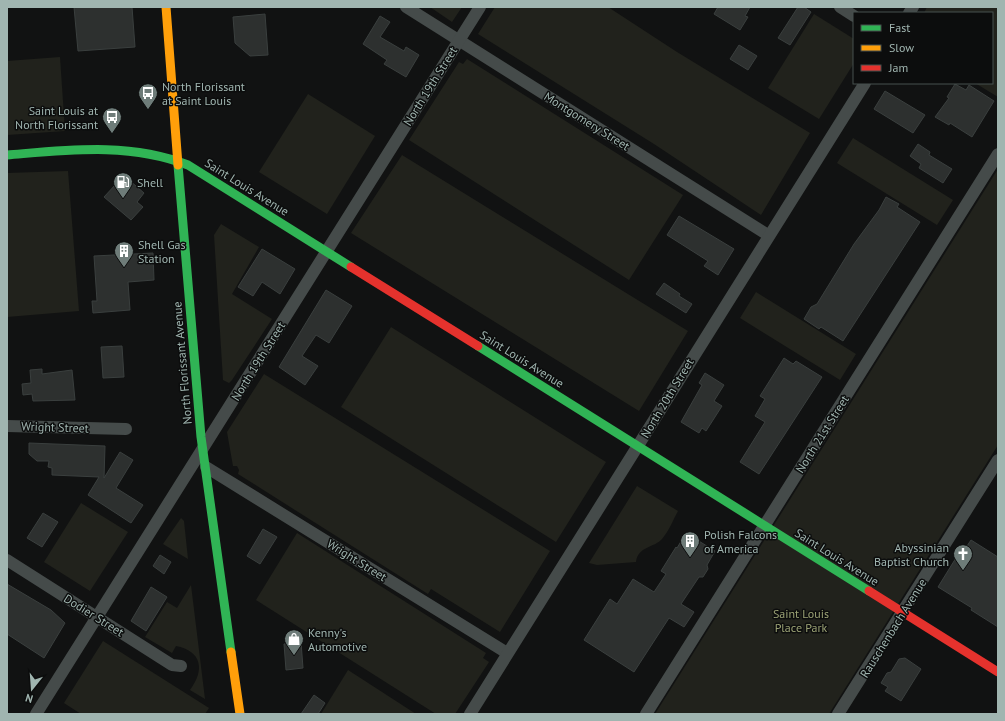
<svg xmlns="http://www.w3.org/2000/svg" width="1005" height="721" font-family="'PT Sans',sans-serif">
<rect width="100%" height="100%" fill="#111212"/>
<g fill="#21221c">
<polygon points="430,7 462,7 452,22"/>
<polygon points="495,7 608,7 677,52 810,133 761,215 654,144 478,34"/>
<polygon points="927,7 998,7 998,97 975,83 992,83 992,13 924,13"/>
<polygon points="814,14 854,39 854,63 819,119 768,88"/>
<polygon points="60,57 65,131 7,135 7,61"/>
<polygon points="467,59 683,195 629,280 409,140 459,62 463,64"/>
<polygon points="308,94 375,136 327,214 259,172"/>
<polygon points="853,138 953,200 937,225 837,163"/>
<polygon points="402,155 688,331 639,411 351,233"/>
<polygon points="998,169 998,445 829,714 655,714"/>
<polygon points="68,171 79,311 7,317 7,173"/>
<polygon points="221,224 259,247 232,294 272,319 232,380 229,383 223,380 214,235"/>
<polygon points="756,292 856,354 840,380 740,318"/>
<polygon points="391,327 606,462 556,542 341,407"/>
<polygon points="264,374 550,551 500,632 431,589 428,594 238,474 239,470 237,466 233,466 227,432"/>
<path d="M637,486L678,511C673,520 669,531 662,539C654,548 638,546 636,562L597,565L589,563Z"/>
<polygon points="81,503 128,532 90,591 44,562"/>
<polygon points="181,518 184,521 188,559 163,544"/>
<polygon points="297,533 486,653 483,658 489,662 455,714 436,714 256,600"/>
<path d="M191,585L205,699L190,690C205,670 202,651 176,646L172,653L145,637L167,602L177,608Z"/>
<polygon points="103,641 209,708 205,714 81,714 64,703"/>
<polygon points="348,670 416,714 321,714"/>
</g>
<g fill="#2d302f" stroke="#3a3f3e">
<polygon points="74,7 132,7 135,47 78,51"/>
<polygon points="718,7 750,7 745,16 748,17 740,30 714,14"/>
<polygon points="798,7 804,7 811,12 790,45 778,38"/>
<polygon points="265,14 268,55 250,56 235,43 233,17"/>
<polygon points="380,16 390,22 380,37 404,51 406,47 419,55 406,77 384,64 387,60 363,44"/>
<polygon points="739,45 757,56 748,70 730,59"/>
<polygon points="955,84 966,90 969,85 994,101 972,137 950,123 949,125 935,117 949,98 947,97"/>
<polygon points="885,91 925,115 913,133 874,109"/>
<polygon points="918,144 930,152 929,155 952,169 943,183 919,168 921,164 910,156"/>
<polygon points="129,180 144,193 137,202 143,207 131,220 104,197 116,184 120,188"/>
<polygon points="886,197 899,204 897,207 920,222 843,341 821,327 819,329 804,319 811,307 817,304 854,244 879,210"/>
<polygon points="679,216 734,249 718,275 704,266 708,261 667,235"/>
<polygon points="262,249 295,269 280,294 262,282 253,296 238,287"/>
<polygon points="153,253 154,280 128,282 130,310 93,313 92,301 97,301 94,256"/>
<polygon points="664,283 680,294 679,296 692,304 686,313 656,294"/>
<polygon points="326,290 352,306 329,343 316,335 302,356 318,366 305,385 279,367"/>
<polygon points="122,346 124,377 103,378 101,347"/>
<polygon points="784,358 793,364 796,361 822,377 759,474 740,462 765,422 755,416 765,399 760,396"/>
<polygon points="42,369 42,374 72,370 75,400 33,401 32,394 23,395 22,384 31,383 30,370"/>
<polygon points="705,373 724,385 714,401 722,406 706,431 702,428 699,433 681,422 702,385 699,383"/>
<polygon points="29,443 105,446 104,478 120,452 133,460 116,488 143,505 131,523 88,495 99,477 52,475 52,468 48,467 49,461 37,461 29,454"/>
<polygon points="43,513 58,522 42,547 27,538"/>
<polygon points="263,529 277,537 260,564 247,556"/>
<polygon points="689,535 715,551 707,565 708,569 703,577 699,577 681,604 694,612 684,627 669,618 634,672 584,640 610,599 617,604 633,579 654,592 666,574 661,571 676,547 677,548 683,538 686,539"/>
<polygon points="971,540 998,557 998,627 971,610 972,608 938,587 959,553 961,555"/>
<polygon points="160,555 171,562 164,574 153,566"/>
<polygon points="7,584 51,610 65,623 44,658 7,634"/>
<polygon points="151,587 167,597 146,631 131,621"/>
<polygon points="301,642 303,668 286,670 284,644"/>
<polygon points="905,658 921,669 901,701 885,691 888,687 881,683 887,673 891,672 899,659"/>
<polygon points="314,695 325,703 318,714 301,714"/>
</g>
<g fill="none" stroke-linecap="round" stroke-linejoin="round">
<g stroke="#454b4a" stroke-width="12">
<polyline points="406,7 768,235"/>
<polyline points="840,7 854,16"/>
<polyline points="909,13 913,7"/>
<polyline points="7,426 126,429"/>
<polyline points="206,467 507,653"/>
<polyline points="7,560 172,665 181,666"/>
<polyline points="36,714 480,7"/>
<polyline points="470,714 865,83"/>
<polyline points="646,714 998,154"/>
<polyline points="838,714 998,460"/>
</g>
<g stroke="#30b455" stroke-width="9">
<path d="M7,155C68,150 129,142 188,165L351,267"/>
<polyline points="178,165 201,437 231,652"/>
<polyline points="478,346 869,591"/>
</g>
<g stroke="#ff9f0a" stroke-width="9">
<polyline points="166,7 178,165"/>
<polyline points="231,652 240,714"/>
</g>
<g stroke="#e5322d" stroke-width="9">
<polyline points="351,267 478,346"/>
<polyline points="869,591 998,672"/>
</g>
</g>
<defs>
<symbol id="bus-pin" viewBox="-11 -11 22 30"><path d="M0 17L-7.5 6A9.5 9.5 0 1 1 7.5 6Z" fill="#6e7c79" stroke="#0c0d0d"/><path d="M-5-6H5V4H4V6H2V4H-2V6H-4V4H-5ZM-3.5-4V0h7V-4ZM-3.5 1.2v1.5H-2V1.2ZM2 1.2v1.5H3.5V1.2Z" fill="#fff"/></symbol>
<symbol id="fuel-pin" viewBox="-11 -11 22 30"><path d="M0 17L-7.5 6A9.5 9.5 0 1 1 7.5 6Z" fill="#6e7c79" stroke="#0c0d0d"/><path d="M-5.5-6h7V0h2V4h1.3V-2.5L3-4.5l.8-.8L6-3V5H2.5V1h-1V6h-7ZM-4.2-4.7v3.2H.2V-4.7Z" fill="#fff"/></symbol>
<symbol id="building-pin" viewBox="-11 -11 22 30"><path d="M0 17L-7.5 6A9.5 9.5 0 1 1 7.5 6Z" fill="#6e7c79" stroke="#0c0d0d"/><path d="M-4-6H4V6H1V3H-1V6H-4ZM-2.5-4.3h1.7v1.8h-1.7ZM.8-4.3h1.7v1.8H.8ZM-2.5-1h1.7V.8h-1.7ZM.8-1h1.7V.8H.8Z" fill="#fff"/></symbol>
<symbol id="church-pin" viewBox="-11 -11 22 30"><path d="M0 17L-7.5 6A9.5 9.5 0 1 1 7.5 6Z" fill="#6e7c79" stroke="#0c0d0d"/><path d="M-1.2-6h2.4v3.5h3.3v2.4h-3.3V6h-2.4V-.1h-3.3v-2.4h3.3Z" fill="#fff"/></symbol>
<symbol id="shop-pin" viewBox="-11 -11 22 30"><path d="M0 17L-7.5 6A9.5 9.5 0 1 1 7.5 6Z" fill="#6e7c79" stroke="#0c0d0d"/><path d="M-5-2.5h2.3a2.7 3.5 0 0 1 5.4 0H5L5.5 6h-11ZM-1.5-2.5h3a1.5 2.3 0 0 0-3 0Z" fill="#fff"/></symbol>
</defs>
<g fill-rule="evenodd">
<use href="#bus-pin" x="137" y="82" width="22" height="30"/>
<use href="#bus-pin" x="101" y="106" width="22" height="30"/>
<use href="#fuel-pin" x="112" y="171" width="22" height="30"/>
<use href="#building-pin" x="113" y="240" width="22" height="30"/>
<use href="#building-pin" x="679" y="530" width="22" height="30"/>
<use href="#church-pin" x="952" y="543" width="22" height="30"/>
<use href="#shop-pin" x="283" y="628" width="22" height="30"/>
</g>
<g text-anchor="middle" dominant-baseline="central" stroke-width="3" stroke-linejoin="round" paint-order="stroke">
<g font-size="12" fill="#a0b5b0" stroke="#0c0d0d" text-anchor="start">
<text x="162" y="86">North Florissant<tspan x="162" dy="14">at Saint Louis</tspan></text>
<text x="98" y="110" text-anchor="end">Saint Louis at<tspan x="98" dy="14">North Florissant</tspan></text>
<text x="137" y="182">Shell</text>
<text x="138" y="244">Shell Gas<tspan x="138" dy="14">Station</tspan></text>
<text x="704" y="534">Polish Falcons<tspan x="704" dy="14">of America</tspan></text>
<text x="949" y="547" text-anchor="end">Abyssinian<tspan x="949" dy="14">Baptist Church</tspan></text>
<text x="308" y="632">Kenny's<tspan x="308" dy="14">Automotive</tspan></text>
</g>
<g font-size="12" fill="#a0b5b0" stroke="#0c0d0d">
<text transform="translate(430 86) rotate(-58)">North 19th Street</text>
<text transform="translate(587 121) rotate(32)">Montgomery Street</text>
<text transform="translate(247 187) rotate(32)">Saint Louis Avenue</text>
<text transform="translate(522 359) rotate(32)">Saint Louis Avenue</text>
<text transform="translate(258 361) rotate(-58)">North 19th Street</text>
<text transform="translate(182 363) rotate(-95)">North Florissant Avenue</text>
<text transform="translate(667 398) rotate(-59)">North 20th Street</text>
<text transform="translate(55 427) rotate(2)">Wright Street</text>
<text transform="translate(822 434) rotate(-58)">North 21st Street</text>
<text transform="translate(837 557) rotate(32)">Saint Louis Avenue</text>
<text transform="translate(357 560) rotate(32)">Wright Street</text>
<text transform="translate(94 615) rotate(32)">Dodier Street</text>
<text transform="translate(893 628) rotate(-58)">Rauschenbach Avenue</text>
</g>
<g font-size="12" fill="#9ba275" stroke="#0c0d0d">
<text x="801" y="613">Saint Louis<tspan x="801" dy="14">Place Park</tspan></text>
</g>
</g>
<rect width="1005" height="721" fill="none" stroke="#a0b5b0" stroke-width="16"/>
<rect x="853" y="12" width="140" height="72" fill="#0c0d0d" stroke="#47504e"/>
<rect x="861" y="25" width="20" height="6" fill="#30b455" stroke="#47504e"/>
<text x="889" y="32" font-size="12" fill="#a0b5b0">Fast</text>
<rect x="861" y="45" width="20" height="6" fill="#ff9f0a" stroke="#47504e"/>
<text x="889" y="52" font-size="12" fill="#a0b5b0">Slow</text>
<rect x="861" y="65" width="20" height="6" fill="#e5322d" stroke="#47504e"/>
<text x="889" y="72" font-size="12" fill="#a0b5b0">Jam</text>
<g transform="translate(32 689) rotate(197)" stroke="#0c0d0d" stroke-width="3" paint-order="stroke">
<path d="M0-3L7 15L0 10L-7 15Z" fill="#a0b5b0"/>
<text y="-6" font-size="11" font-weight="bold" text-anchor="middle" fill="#a0b5b0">N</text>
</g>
</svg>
